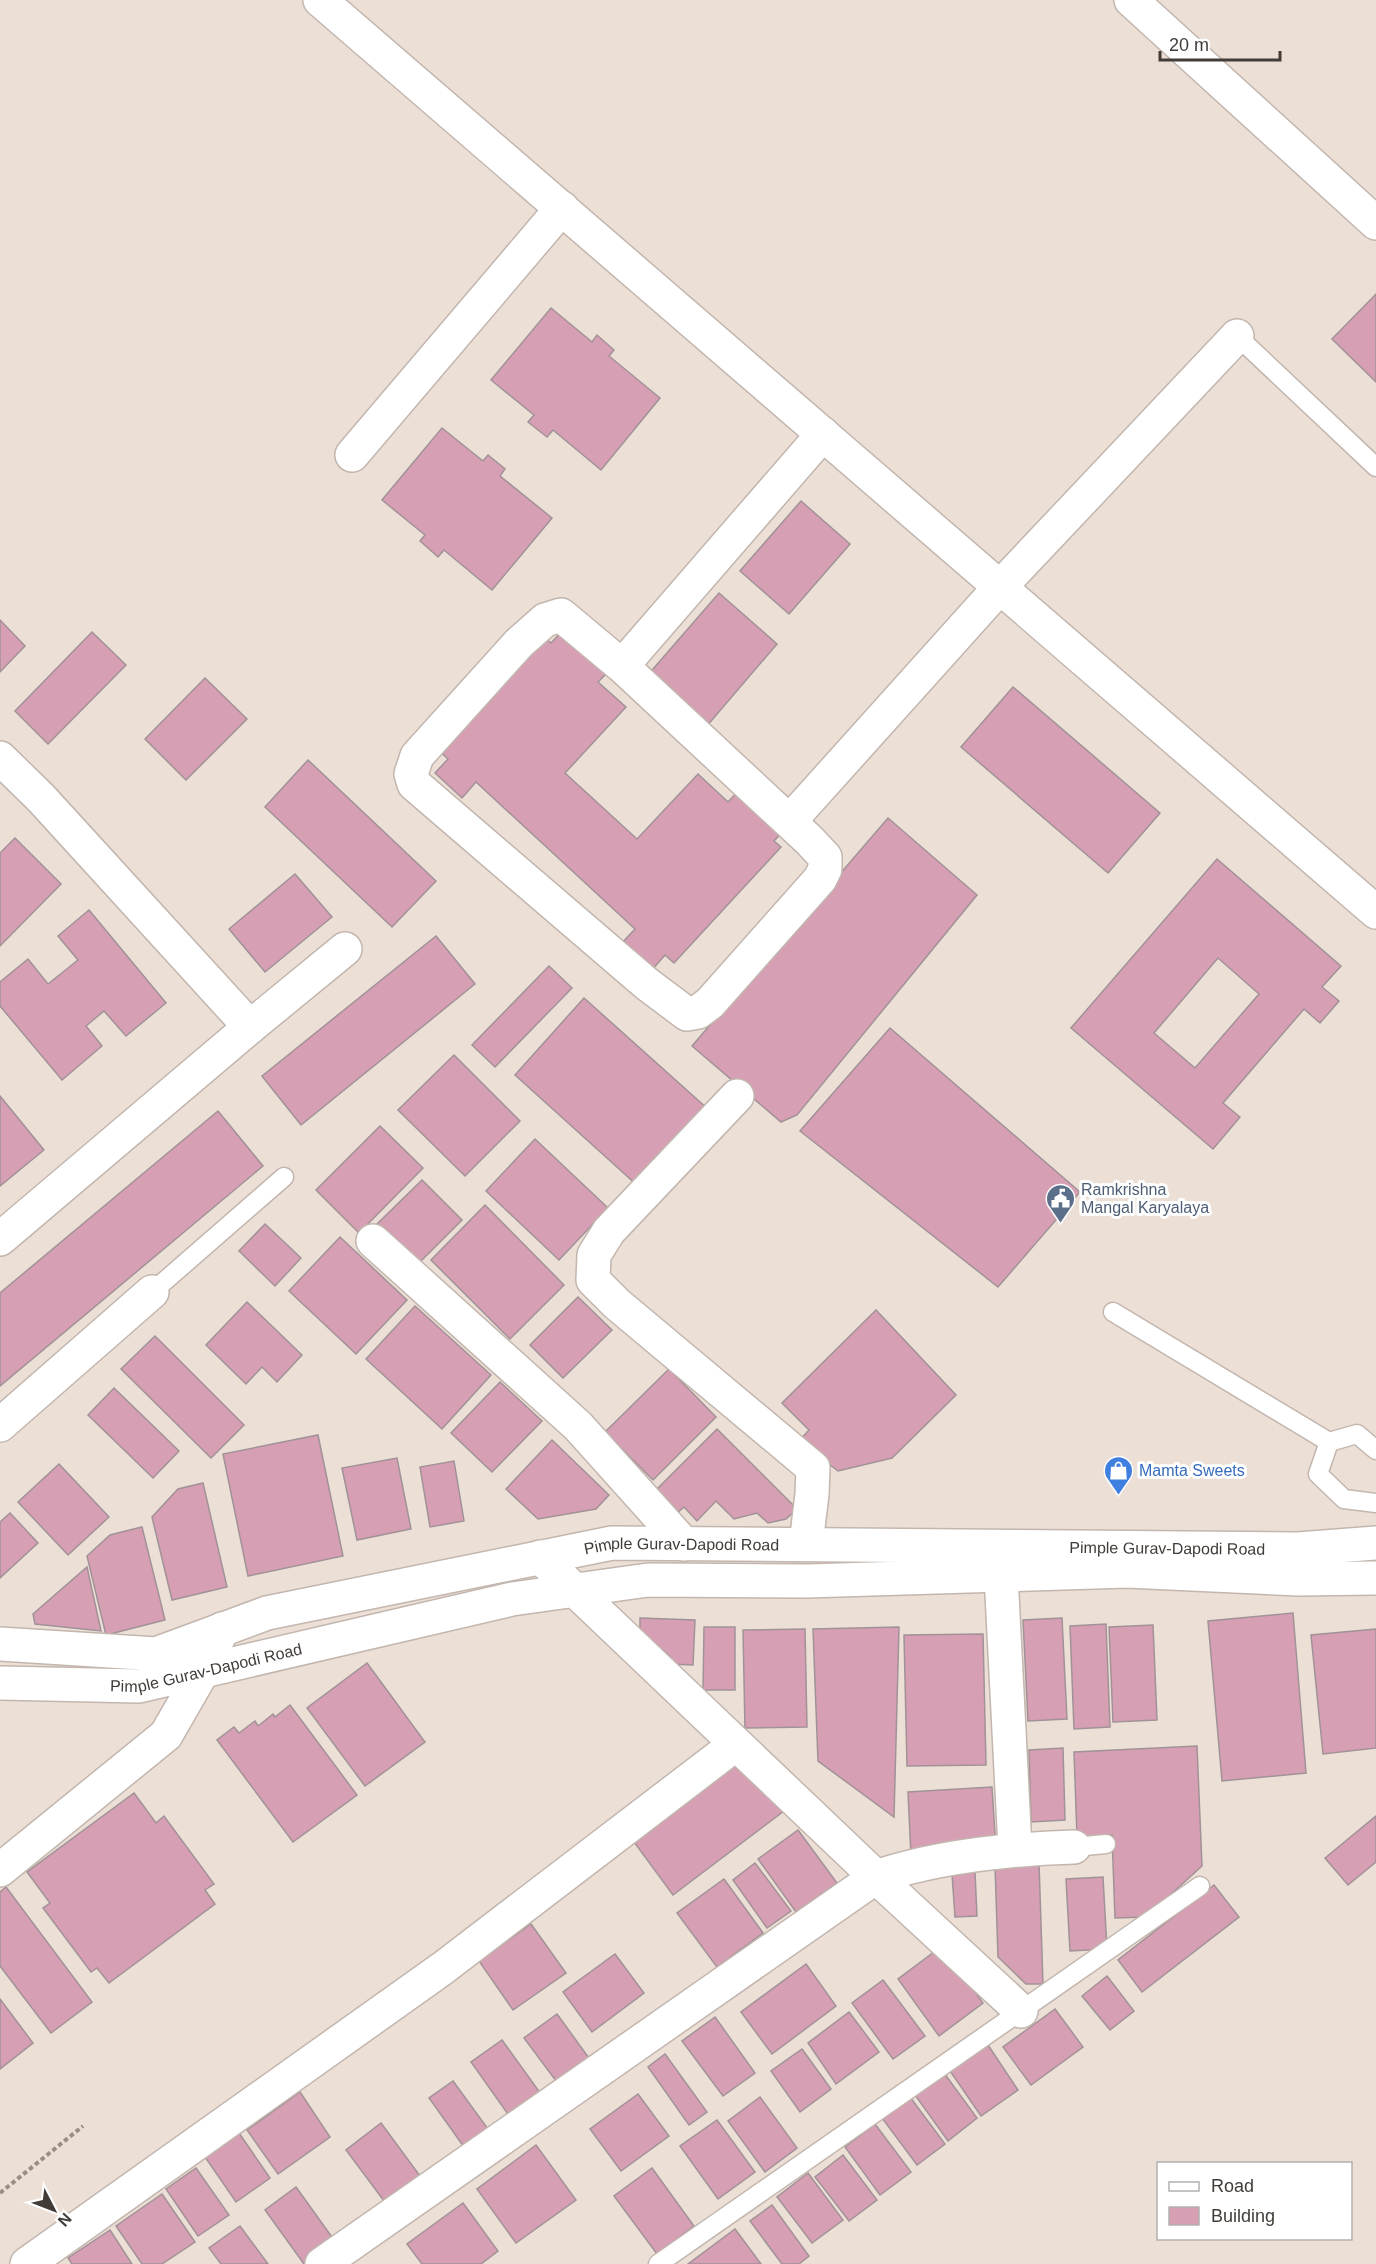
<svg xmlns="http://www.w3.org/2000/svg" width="1376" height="2264" font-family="Helvetica,sans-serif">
<rect width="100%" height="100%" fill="#ecdfd6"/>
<g fill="#d79fb4" stroke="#a19297" stroke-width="1.5" fill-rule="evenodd">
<polygon points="1376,294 1376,382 1332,339"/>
<polygon points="551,308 592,342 597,335 614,350 609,356 660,398 601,470 553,430 547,437 528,422 534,415 491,380"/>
<polygon points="442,428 483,461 488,455 505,469 500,476 552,518 492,590 444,550 438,557 420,541 425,535 382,500"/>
<polygon points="801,501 850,544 789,614 740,571"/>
<polygon points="719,593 777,644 706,727 647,676"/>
<polygon points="0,620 25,646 0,672"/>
<polygon points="565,628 610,670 598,682 626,707 565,773 637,839 698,774 728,802 740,789 784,830 774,841 781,847 674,963 665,955 651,971 621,944 635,929 476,782 462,798 435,773 448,759 434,746 539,632 551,643"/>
<polygon points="92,632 126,665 48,744 15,711"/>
<polygon points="205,678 247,719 186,780 145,739"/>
<polygon points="1013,687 1160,813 1108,873 961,747"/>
<polygon points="308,760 436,881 392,927 265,807"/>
<polygon points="888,818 977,895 797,1115 781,1122 692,1046"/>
<polygon points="15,838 61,884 0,946 0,853"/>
<path d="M1217,859L1341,966L1322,987L1339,1001L1320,1023L1304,1009L1223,1103L1240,1117L1213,1149L1071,1028ZM1218,958L1259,994L1195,1068L1154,1033Z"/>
<polygon points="295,874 332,917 265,972 229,929"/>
<polygon points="89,910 166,1003 126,1036 104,1011 86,1026 102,1046 62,1080 0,1006 0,982 28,959 48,984 78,960 58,936"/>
<polygon points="436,936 475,984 301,1125 262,1076"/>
<polygon points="549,966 572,988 495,1067 472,1045"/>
<polygon points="584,998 709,1110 639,1187 515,1075"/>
<polygon points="890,1028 1080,1192 998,1287 800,1131"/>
<polygon points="454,1055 520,1121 465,1176 398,1110"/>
<polygon points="0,1096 44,1150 0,1186"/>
<polygon points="218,1111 263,1166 0,1386 0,1293"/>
<polygon points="380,1126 423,1168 359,1233 316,1190"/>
<polygon points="535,1139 608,1208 559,1260 486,1191"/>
<polygon points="422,1180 462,1220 417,1265 377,1224"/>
<polygon points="485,1205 564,1285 510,1339 431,1260"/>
<polygon points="265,1224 301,1258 275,1286 239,1251"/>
<polygon points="340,1237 407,1300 356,1354 289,1291"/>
<polygon points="578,1297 612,1330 563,1378 530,1345"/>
<polygon points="247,1302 302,1355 277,1382 262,1367 246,1384 206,1345"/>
<polygon points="415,1306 491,1375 442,1429 366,1359"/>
<polygon points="876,1310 956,1395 892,1458 838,1471 799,1441 809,1430 782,1403"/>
<polygon points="155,1336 244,1425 211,1458 121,1369"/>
<polygon points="669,1369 716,1417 653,1480 605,1432"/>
<polygon points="500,1382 542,1421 492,1472 451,1433"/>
<polygon points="114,1388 179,1451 153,1478 88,1415"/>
<polygon points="717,1429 797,1509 786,1519 768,1523 757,1513 734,1519 716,1501 697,1521 684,1507 676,1514 654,1492"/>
<polygon points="318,1435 343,1556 248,1576 223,1454"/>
<polygon points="552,1440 609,1495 596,1509 538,1519 506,1489"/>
<polygon points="397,1458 411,1529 357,1540 342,1468"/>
<polygon points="454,1461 464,1521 430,1527 420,1467"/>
<polygon points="59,1464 109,1517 68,1555 18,1502"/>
<polygon points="203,1483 227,1587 172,1600 152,1517 178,1489"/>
<polygon points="10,1513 38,1543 0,1578 0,1522"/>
<polygon points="142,1527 165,1620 106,1635 87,1556 110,1535"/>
<polygon points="87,1567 101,1631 35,1624 33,1614"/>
<polygon points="1293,1613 1306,1773 1222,1781 1208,1621"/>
<polygon points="640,1618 695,1620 693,1665 670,1664 670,1656 640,1632"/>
<polygon points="1062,1618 1067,1719 1028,1721 1023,1620"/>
<polygon points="1106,1624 1110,1727 1074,1729 1070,1626"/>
<polygon points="1153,1625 1157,1720 1113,1722 1109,1627"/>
<polygon points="704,1627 735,1627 735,1690 703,1690"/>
<polygon points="899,1627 894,1817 818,1761 813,1629"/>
<polygon points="805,1629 807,1727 745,1728 743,1630"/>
<polygon points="1376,1629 1376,1748 1323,1754 1311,1635"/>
<polygon points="983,1634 986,1765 907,1766 904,1635"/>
<polygon points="367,1663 425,1742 365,1786 307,1708"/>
<polygon points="290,1705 357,1795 293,1842 217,1740 234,1727 239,1733 255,1721 258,1726 273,1714 275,1717"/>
<polygon points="1197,1746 1202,1866 1146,1917 1115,1918 1112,1835 1077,1837 1074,1752"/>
<polygon points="1063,1748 1065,1820 1031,1822 1029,1750"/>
<polygon points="737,1759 788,1808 673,1895 634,1842"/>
<polygon points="992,1787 996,1850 911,1856 908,1792"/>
<polygon points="134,1793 156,1823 164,1816 214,1884 205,1890 215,1904 109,1983 97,1968 91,1972 43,1908 50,1903 27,1872"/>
<polygon points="1376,1816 1376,1862 1348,1885 1325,1858"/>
<polygon points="798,1830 837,1883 796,1912 758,1859"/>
<polygon points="755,1863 791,1911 767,1928 733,1880"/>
<polygon points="1039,1863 1043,1984 1026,1984 998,1957 995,1865"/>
<polygon points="975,1872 977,1916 955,1917 952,1874"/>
<polygon points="1103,1877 1107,1949 1070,1951 1066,1879"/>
<polygon points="724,1879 763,1933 717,1967 677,1913"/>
<polygon points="1214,1885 1239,1917 1142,1992 1118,1960"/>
<polygon points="6,1887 92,2002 51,2033 0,1966 0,1892"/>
<polygon points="531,1924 566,1973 513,2010 479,1961"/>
<polygon points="942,1946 983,2003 939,2036 898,1979"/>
<polygon points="615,1954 644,1993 592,2032 563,1992"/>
<polygon points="806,1964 836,2006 772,2054 741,2012"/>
<polygon points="1107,1976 1134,2011 1110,2030 1082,1996"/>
<polygon points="883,1980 925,2036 893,2059 852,2003"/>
<polygon points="0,1999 33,2043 0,2069"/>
<polygon points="1055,2009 1083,2047 1031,2085 1003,2047"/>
<polygon points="849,2012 879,2052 836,2084 808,2043"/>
<polygon points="557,2014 594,2065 562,2089 524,2038"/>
<polygon points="715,2017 755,2073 723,2096 682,2041"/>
<polygon points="502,2040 546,2101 515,2124 471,2062"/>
<polygon points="986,2042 1018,2090 981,2116 948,2068"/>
<polygon points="802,2049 831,2089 800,2112 771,2071"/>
<polygon points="665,2054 707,2112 689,2125 648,2067"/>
<polygon points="944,2073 977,2118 948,2141 915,2095"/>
<polygon points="453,2081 488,2129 464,2147 429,2098"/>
<polygon points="300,2092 330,2137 278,2174 247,2130"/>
<polygon points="638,2094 669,2136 621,2171 590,2129"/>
<polygon points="760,2097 797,2148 765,2172 728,2121"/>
<polygon points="910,2097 945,2144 917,2165 882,2118"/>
<polygon points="717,2120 755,2172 718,2199 680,2146"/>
<polygon points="381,2123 423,2180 387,2205 346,2150"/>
<polygon points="875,2124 911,2172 880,2195 845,2147"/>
<polygon points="239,2133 270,2178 236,2202 205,2157"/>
<polygon points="536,2145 576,2200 516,2243 477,2189"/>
<polygon points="843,2155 877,2200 849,2221 815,2177"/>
<polygon points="196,2168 229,2215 198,2236 166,2189"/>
<polygon points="652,2168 694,2226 657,2254 614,2196"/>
<polygon points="808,2173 843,2220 812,2243 777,2197"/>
<polygon points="296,2187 337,2244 310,2264 304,2264 265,2210"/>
<polygon points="162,2194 195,2242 162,2264 142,2264 116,2226"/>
<polygon points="463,2203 498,2251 481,2264 422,2264 407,2244"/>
<polygon points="772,2205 809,2256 799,2264 782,2264 750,2221"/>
<polygon points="240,2226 268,2264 221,2264 209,2248"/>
<polygon points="735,2229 761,2264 688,2264"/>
<polygon points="110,2230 132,2264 72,2264 68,2258"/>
</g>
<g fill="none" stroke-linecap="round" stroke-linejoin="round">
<defs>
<g id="service">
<polyline points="1237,336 1376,467"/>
<polyline points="152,1292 284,1177"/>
<polyline points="1113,1312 1329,1442 1357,1434 1376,1450"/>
<polyline points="1329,1442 1318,1474 1344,1499 1376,1503"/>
<polyline points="1074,1847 1106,1844"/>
<polyline points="658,2264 1200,1886"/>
</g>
<g id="minor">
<polyline points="320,0 1376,912"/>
<polyline points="1131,0 1376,223"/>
<polyline points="352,455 562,208"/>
<polyline points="622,666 809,840 825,857 825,869 820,879 710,1003 698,1012 687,1014 647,984 414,784 411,774 417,756 519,643 545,620 561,615 622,666 823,434"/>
<polyline points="0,758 41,798 250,1027"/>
<polyline points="797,813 1000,587 1237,336"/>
<polyline points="737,1096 609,1231 594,1255 593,1280 617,1304 813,1468 812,1494 806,1544"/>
<polyline points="0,1239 250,1027 345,949"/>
<polyline points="373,1241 578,1426 684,1544"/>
<polyline points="0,1425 152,1292"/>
<polyline points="540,1557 876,1877 1021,2011"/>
<polyline points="1001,1575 1015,1848"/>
<polyline points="0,1870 166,1735 208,1662 222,1629"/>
<polyline points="27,2264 443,1968 736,1744"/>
<path d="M322,2264L876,1877C939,1856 1008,1849 1074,1847"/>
</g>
<g id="tertiary">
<path id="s1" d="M0,1644L156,1654L267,1613L612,1543L1298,1549L1376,1543"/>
<path id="s2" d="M0,1683L139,1686L512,1599L648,1580L807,1581L1127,1571L1299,1579L1376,1578"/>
</g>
</defs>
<use href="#service" stroke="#c2b6ae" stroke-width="21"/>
<use href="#minor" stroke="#c2b6ae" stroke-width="36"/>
<use href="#tertiary" stroke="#c2b6ae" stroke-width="36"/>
<polyline stroke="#978e88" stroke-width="4" stroke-dasharray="4.5 3" stroke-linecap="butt" points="0,2193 83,2126"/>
<use href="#service" stroke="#fff" stroke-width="18"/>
<use href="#minor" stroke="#fff" stroke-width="33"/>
<use href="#tertiary" stroke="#fff" stroke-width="33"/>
</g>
<defs>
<symbol id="civic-pin" viewBox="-11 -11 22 30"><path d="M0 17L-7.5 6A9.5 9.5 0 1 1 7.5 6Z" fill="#5c6f8a" stroke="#fff"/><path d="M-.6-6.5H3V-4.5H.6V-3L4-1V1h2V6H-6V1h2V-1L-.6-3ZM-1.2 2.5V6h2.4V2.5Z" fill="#fff"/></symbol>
<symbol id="shop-pin" viewBox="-11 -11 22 30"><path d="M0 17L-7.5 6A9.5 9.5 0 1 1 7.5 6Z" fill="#3f7fe0" stroke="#fff"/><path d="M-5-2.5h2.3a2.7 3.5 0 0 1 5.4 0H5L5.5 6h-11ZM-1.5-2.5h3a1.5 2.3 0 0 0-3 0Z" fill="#fff"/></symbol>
</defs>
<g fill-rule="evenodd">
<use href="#civic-pin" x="1044" y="1182" width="33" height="45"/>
<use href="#shop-pin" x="1102" y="1454" width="33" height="45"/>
</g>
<g text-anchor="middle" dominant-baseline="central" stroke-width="6" stroke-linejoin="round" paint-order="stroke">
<g font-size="16" fill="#4e5e75" stroke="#fff" text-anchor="start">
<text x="1081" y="1189">Ramkrishna<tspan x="1081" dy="18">Mangal Karyalaya</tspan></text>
</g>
<g font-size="16" fill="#366cbe" stroke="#fff" text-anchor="start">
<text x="1139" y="1470">Mamta Sweets</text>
</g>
<g font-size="16" fill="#413c38" stroke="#fff">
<text stroke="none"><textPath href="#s1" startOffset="696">Pimple Gurav-Dapodi Road</textPath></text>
<text stroke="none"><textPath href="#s1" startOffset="1182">Pimple Gurav-Dapodi Road</textPath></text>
<text stroke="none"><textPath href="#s2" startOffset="208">Pimple Gurav-Dapodi Road</textPath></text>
</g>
</g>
<rect x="1157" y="2162" width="195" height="78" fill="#ffffff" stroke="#b3b1af" stroke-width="1.5"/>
<rect x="1169" y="2182" width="30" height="9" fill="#ffffff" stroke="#b3b1af" stroke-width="1.5"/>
<text x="1211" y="2192" font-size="18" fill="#413c38">Road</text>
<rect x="1169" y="2207" width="30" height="18" fill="#d79fb4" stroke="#b3b1af" stroke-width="1.5"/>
<text x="1211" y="2222" font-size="18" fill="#413c38">Building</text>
<g transform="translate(54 2210) rotate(132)" stroke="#ffffff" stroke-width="4.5" paint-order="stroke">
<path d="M0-4.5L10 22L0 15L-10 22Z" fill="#413c38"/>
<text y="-9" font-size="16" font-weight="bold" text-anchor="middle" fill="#413c38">N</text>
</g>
<path d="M1160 51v9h120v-9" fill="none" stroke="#413c38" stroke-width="3"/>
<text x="1169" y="51" font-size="18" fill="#413c38" stroke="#ffffff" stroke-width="4.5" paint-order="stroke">20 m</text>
</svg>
